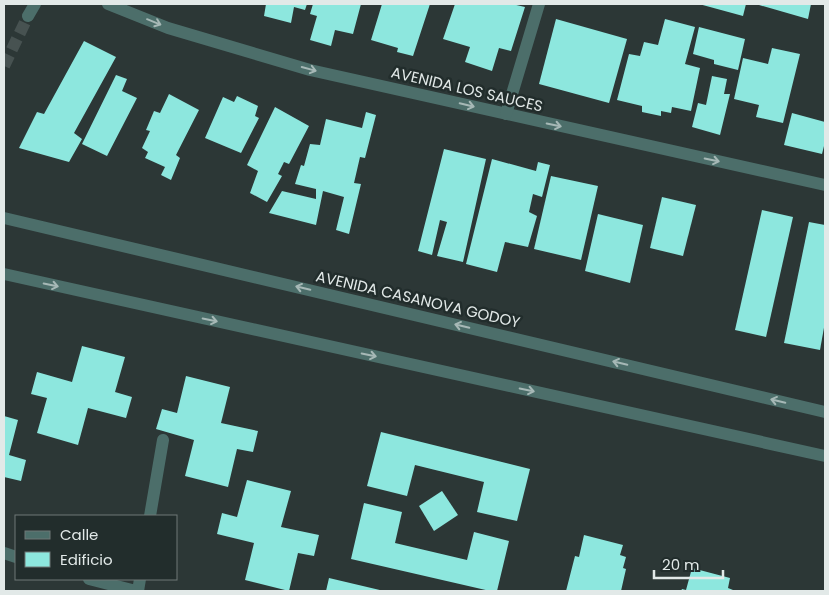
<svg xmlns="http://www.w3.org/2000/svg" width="829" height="595" font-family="Poppins,sans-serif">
<rect width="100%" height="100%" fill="#2c3736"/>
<g fill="#8de7de">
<polygon points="266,4 307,4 305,10 294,7 291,23 264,16"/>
<polygon points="313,4 361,4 353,34 335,30 331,46 310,40 317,16 310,14"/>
<polygon points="382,4 430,4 413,56 397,52 398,48 371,40"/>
<polygon points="455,4 512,4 525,7 511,51 499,48 492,71 465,62 470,47 443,39"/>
<polygon points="699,4 746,4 743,16"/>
<polygon points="759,4 811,4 808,19 759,5"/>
<polygon points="556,19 627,39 609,103 539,84"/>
<polygon points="665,19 695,27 685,64 700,68 691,111 672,107 671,113 661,111 661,116 642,112 642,106 617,100 629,54 640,56 644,42 658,45"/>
<polygon points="699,27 745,39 738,70 714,64 714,60 693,54"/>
<polygon points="84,41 116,57 74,133 82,139 69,162 19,148 37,112 44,114"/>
<polygon points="772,48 800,54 783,123 756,117 759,105 734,99 743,58 768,64"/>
<polygon points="116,75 127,79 122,91 137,98 107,156 82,144"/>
<polygon points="712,76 727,79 724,94 730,94 720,135 692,127 698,103 706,105"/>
<polygon points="169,94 199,110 176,155 180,158 171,180 161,175 165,167 145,158 148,152 142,148 150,131 146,130 154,111 160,113"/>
<polygon points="237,96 258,106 255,116 259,118 241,153 205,138 223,97 234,102"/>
<polygon points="275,107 309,126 289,164 284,162 278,174 282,176 267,202 250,193 258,171 247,165"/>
<polygon points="366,112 376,115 365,158 360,157 354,183 361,184 349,234 336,230 344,197 323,191 316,225 269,213 282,191 316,199 316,189 295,184 301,165 304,166 310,144 320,145 326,119 362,128"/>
<polygon points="792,113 825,122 825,142 822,154 784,145"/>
<polygon points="444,149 486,159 463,262 437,256 447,222 440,220 432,255 418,251"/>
<polygon points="492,159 536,171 538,162 550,165 542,197 533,194 529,212 537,216 528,247 505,242 497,272 466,264"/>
<polygon points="551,176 598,186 581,260 534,249"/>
<polygon points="662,197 696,205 683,256 650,248"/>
<polygon points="762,210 793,217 766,337 735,330"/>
<polygon points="598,214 643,225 630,283 585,271"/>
<polygon points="809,222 825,225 825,322 820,350 784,343"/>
<polygon points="82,346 125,357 115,392 132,397 126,418 88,408 78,445 37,433 47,398 31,394 37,372 72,382"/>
<polygon points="186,376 230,387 221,423 258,431 253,452 237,449 228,487 185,476 194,440 156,429 162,409 177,413"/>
<polygon points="4,416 18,420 9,455 26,460 21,481 4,477"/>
<polygon points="381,432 530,469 517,521 477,512 484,482 415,465 407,496 367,486"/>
<polygon points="247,480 291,491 281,527 319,535 314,556 298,553 289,591 245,580 254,543 217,534 222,513 237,517"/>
<polygon points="442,491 458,515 434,531 419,506"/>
<polygon points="364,503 402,512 395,543 467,560 474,532 509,541 497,591 490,591 351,559"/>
<polygon points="584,535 623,545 620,555 626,557 623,568 626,569 621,591 566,591 575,556 579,557"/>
<polygon points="692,568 730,578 728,588 733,590 733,591 681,591 682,589 686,590"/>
<polygon points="329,578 384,591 326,591"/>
</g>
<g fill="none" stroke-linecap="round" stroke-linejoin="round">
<polyline stroke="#475251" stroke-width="12" stroke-dasharray="12 6" stroke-linecap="butt" points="4,66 28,16"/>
<g stroke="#4c6e6a" stroke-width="12">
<polyline points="108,4 168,28 310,70 825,185"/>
<polyline points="28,16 35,4"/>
<polyline points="506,114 539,4"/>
<polyline points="4,218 825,412"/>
<polyline points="4,274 825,456"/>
<polyline points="150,516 163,440"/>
<polyline points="4,553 16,557"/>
<polyline points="89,579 136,591"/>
<polyline points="138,591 140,579"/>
</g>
</g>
<defs><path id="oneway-shaft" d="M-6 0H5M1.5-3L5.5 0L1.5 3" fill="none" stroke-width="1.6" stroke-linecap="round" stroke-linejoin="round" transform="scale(1.25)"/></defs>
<g stroke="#a6b8b6">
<use href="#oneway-shaft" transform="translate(154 22) rotate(22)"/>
<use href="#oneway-shaft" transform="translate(309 69) rotate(15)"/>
<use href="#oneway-shaft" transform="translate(467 105) rotate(13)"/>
<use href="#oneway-shaft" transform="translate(554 125) rotate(12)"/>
<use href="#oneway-shaft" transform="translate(712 160) rotate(12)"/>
<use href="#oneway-shaft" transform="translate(51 285) rotate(12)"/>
<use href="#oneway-shaft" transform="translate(303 288) rotate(-167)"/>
<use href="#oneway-shaft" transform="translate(210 320) rotate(12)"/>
<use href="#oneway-shaft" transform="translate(462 326) rotate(-167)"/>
<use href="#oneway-shaft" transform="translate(369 355) rotate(12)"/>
<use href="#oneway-shaft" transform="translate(620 363) rotate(-167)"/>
<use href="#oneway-shaft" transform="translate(527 390) rotate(12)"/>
<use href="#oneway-shaft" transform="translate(778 401) rotate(-167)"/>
</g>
<g text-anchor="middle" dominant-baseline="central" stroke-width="5" stroke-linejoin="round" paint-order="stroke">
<g font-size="15" fill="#e2e9e8" stroke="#222d2c">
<text transform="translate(467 89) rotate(13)">AVENIDA LOS SAUCES</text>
<text transform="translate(418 299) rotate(13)">AVENIDA CASANOVA GODOY</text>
</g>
</g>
<rect width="829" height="595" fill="none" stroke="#e2e9e8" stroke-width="10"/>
<rect x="15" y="515" width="162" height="65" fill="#222d2c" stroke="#6f7877"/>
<rect x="25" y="531" width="25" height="8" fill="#4c6e6a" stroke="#6f7877"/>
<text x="60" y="540" font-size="15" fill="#e2e9e8">Calle</text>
<rect x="25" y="552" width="25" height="15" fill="#8de7de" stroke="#6f7877"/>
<text x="60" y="565" font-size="15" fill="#e2e9e8">Edificio</text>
<path d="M654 570v8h69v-8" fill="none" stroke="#e2e9e8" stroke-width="2.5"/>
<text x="662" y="570" font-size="15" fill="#e2e9e8" stroke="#222d2c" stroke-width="4" paint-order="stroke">20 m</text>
</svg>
